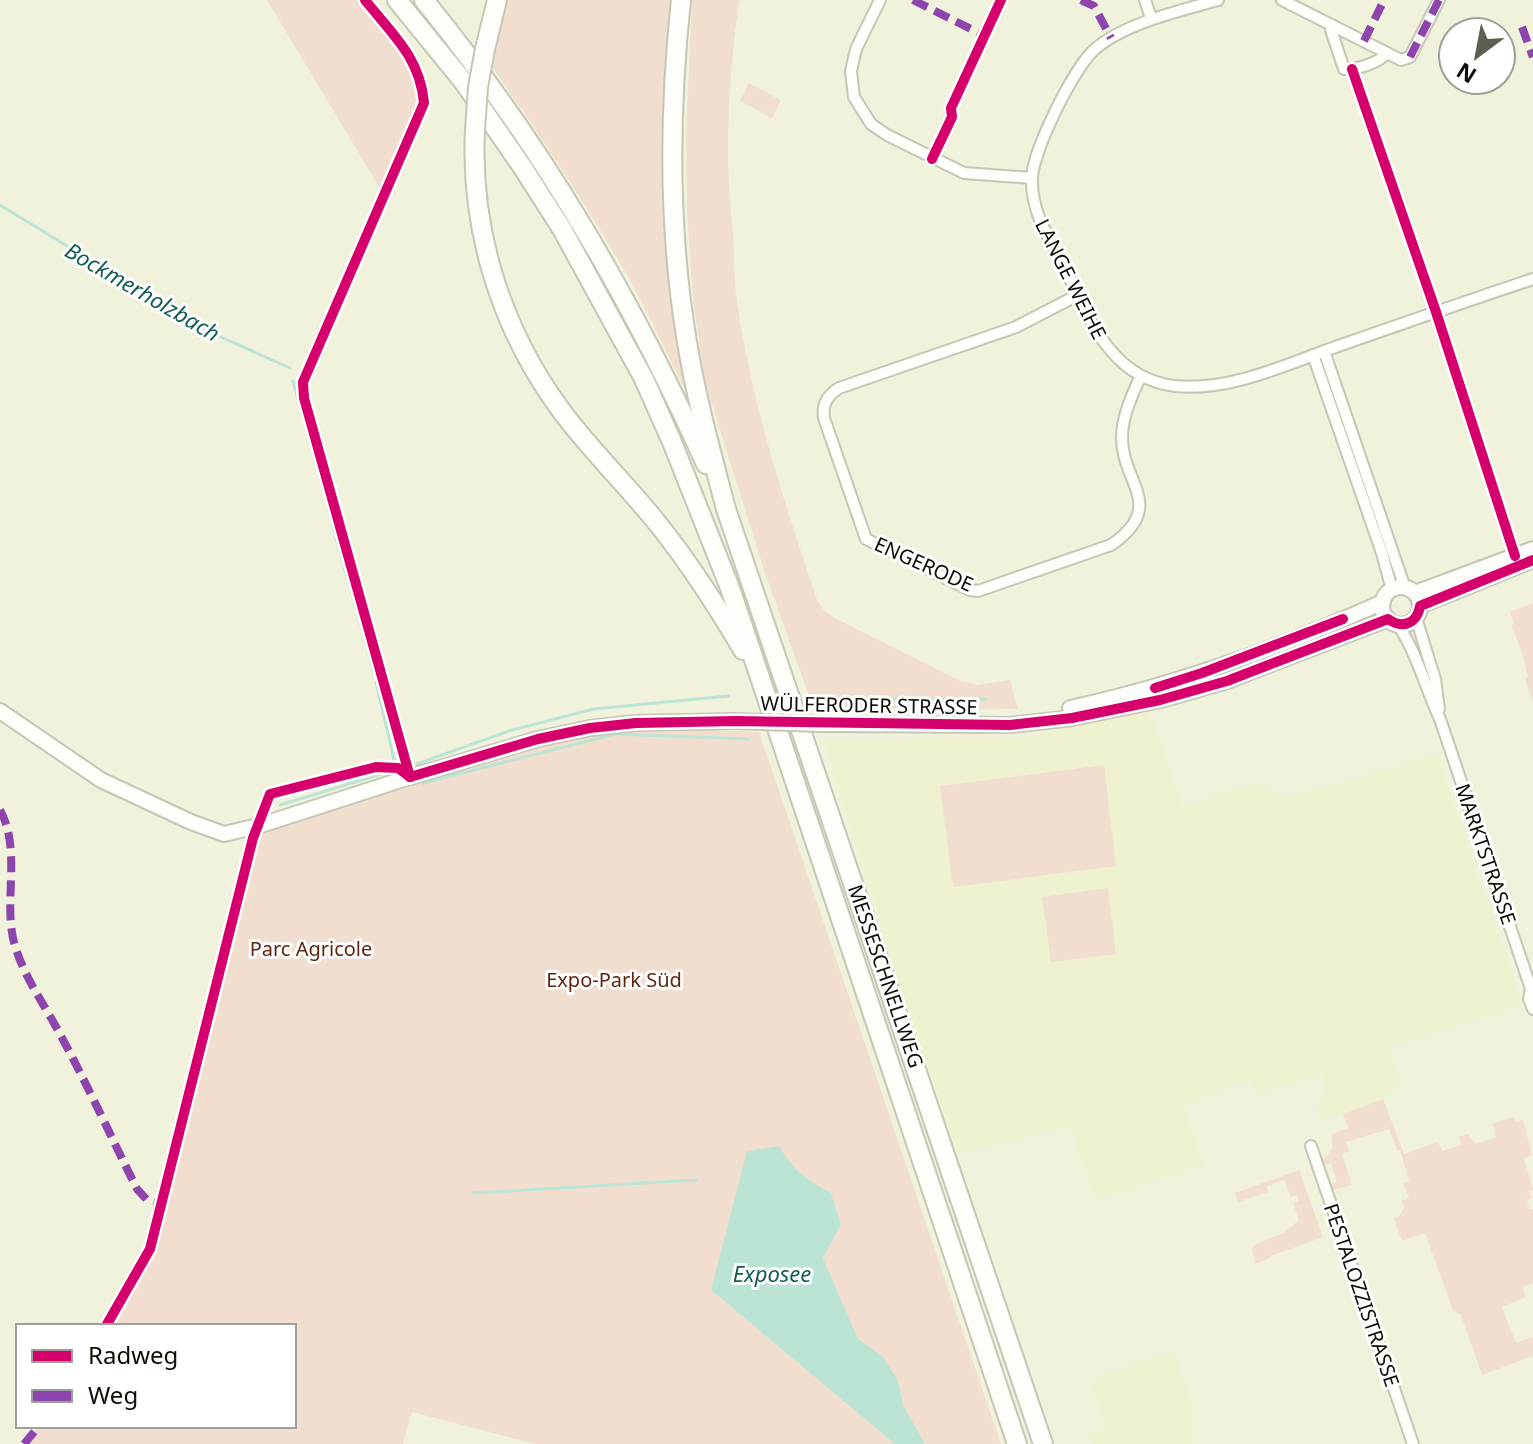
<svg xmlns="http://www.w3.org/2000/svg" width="1533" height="1444" font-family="'Noto Sans',sans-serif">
<rect width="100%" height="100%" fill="#f0f2dc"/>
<g fill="#eff2cf">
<polygon points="1149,709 1183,807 1252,783 1287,797 1437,755 1523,1005 1389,1047 1402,1085 1383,1099 1343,1114 1318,1119 1318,1104 1325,1090 1321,1073 1257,1095 1251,1080 1187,1103 1184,1106 1204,1164 1097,1200 1069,1127 959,1154 916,1035 823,740 1025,737"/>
<polygon points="1174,1352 1194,1406 1190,1444 1093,1444 1087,1435 1106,1428 1091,1384 1101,1375"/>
</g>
<g fill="#f1dece">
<path d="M267,0H359C380,25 427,68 420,104C413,133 394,163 381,190Z"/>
<path d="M508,0H675L673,14L690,401C670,359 650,316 627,275C585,202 538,133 491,65Z"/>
<path d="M692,0H739C729,74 724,149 732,223C735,249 733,276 737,302C752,404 784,502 817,600L824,611L835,618L958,680L977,685L1010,680L1018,709L813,707L765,573L704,379L693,298L687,211L686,136Z"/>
<polygon points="749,83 781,100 772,118 740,101"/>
<polygon points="1533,603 1533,703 1525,679 1528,677 1523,655 1511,625 1514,624 1510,612"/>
<polygon points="659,728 759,732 1001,1444 925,1444 903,1405 898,1380 882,1356 858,1340 823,1258 841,1224 831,1193 810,1182 786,1159 711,1290 895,1444 536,1444 412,1412 403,1444 25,1444 39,1426 294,1426 294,1326 106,1326 150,1249 255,833 563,741 605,732"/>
<polygon points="1104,765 1116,866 953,887 940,786"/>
<polygon points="1108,888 1116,954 1051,962 1042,897"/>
<polygon points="1383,1099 1404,1154 1438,1142 1442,1151 1461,1145 1459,1137 1468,1134 1475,1144 1496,1137 1492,1124 1514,1117 1516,1122 1523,1119 1532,1155 1524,1158 1533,1190 1529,1191 1531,1198 1527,1200 1530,1210 1533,1209 1533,1283 1523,1287 1526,1297 1502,1307 1516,1343 1533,1337 1533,1356 1482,1375 1461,1315 1453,1310 1425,1233 1402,1241 1394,1218 1399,1216 1404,1208 1402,1201 1409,1198 1403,1184 1409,1181 1400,1150 1397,1150 1389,1129 1346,1142 1349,1151 1342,1154 1352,1185 1327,1191 1325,1186 1337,1182 1331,1163 1318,1168 1332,1149 1332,1134 1348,1128 1343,1114"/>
<polygon points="1299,1170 1323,1237 1271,1256 1268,1259 1255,1264 1252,1249 1256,1244 1284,1233 1299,1220 1293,1203 1299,1201 1297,1195 1291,1197 1284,1180 1267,1186 1268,1192 1238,1202 1235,1193"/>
</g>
<path fill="#bce4d5" d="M779,1146C791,1168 809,1182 831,1193L841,1224L823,1258L858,1339L882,1356L898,1380L903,1405L925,1444H895L711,1290L747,1151Z"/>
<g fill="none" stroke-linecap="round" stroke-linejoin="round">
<g stroke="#bce4d5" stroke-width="3">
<polyline points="0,205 203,329 290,368"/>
<polyline points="293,381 325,495"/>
<polyline points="327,504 347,577"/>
<polyline points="350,585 374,673"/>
<polyline points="376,682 395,764"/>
<polyline points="816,699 986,699"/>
<polyline points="417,764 512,730 594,709 728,696"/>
<polyline points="423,783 615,734 749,739"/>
<polyline points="280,805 388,772"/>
<polyline points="474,1193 696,1180"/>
</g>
<defs>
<g id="street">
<polyline points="880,0 856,49 851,71 854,97 871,124 887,135 964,173 1032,178"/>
<polyline points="1145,0 1151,18"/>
<path d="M1218,0C1180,11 1125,23 1095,49C1074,67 1032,152 1032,179C1031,213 1050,239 1065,268C1089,318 1111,379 1175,386C1232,392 1291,362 1344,344C1407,322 1470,300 1533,279"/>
<path d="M1282,0L1387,53C1379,63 1356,70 1344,69L1331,30L1332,25"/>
<polyline points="1387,53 1401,60 1410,57 1439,0"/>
<path d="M1076,296L1016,327L839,388C827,396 822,404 824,418L866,539L970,590L978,591L1111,545C1168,506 1121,482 1122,437C1122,417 1132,394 1141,376"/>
<polyline points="1324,351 1405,588"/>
<polyline points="1313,355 1382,553 1392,590"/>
<polyline points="1416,618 1435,679 1439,709"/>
<path d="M1398,625C1416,651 1426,689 1440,719L1523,965L1531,989L1529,999L1533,1009"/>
<polyline points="1311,1146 1413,1444"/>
</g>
<g id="secondary">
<circle cx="1401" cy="606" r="19"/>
<polyline points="1415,593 1533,549"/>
<polyline points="1420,606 1533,560"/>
<path d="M1070,708C1176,685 1284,646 1383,602"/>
<polyline points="0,711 101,780 191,822 224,834 258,826 410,777 538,739 590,728 636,723 736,721"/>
<polyline points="820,724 1010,725 1072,718 1160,700 1227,681 1388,619"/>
</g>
<g id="highway">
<polyline points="397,0 463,81 523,168 562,229 644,379 672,442 730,588 1017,1444"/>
<path d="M424,0C541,144 630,296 706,464"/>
<path d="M681,0C669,112 668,224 686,336C695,394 711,452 726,509L1043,1444"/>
<polyline points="485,49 497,0"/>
<path d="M475,130C470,230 501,328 560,409C590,450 627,485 658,524C690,564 717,606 743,650"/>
</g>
</defs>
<use href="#street" stroke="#c5c6b5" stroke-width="14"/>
<use href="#secondary" stroke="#c5c6b5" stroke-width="18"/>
<use href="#highway" stroke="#c5c6b5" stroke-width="22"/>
<use href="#street" stroke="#fdfdfa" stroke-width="10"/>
<use href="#secondary" stroke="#fdfdfa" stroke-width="14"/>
<use href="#highway" stroke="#fdfdfa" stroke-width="18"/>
<defs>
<polyline id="secondary-bridge" points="736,721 820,724"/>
<polyline id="highway-bridge" points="475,130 478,87 485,49"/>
</defs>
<use href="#secondary-bridge" stroke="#c5c6b5" stroke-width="18" stroke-linecap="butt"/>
<use href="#highway-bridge" stroke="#c5c6b5" stroke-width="22" stroke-linecap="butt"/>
<use href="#secondary-bridge" stroke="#fdfdfa" stroke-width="14"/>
<use href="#highway-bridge" stroke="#fdfdfa" stroke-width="18"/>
<g stroke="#8e44ad" stroke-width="8" stroke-dasharray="16 8" stroke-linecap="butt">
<polyline points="913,0 983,35"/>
<polyline points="1081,0 1094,6 1111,38"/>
<polyline points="1522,27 1533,57"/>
<polyline points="1364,41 1384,0"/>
<polyline points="1410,57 1439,0"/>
<path d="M0,810C23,852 1,906 16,949C25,977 41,1000 55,1025C85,1079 110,1135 137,1189L147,1200L162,1204"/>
<polyline points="24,1444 39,1426"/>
</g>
<defs>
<g id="cycleway">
<path d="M365,0C392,34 420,57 424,103L303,382L304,398L410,777"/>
<polyline points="1352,69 1436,312 1515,556"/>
<polyline points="932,159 952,117 951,108 1001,0"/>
<polyline points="1155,688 1202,673 1343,619"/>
<path d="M410,777L538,739L590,728L636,723L736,721L1010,725L1072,718L1160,700L1227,681L1388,619C1402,629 1417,624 1420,606L1533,560"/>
<polyline points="106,1326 150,1249 253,838 270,794 376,767 398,768 410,777"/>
</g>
</defs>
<use href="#cycleway" stroke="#fff" stroke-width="15"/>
<use href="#cycleway" stroke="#d6006c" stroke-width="10"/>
</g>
<g text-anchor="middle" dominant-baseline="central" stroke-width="6" stroke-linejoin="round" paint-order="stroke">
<g font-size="20" fill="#0d0e03" stroke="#fff">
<text transform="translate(1071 279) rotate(63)">LANGE WEIHE</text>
<text transform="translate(924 564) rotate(24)">ENGERODE</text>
<text transform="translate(869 705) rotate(1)">WÜLFERODER STRASSE</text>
<text transform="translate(1486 854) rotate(71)">MARKTSTRASSE</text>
<text transform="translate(886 976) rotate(71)">MESSESCHNELLWEG</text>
<text transform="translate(1362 1295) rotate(71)">PESTALOZZISTRASSE</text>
</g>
<g font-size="20" fill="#5f260f" stroke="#fff">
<text x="311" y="948">Parc Agricole</text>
<text x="614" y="979">Expo-Park Süd</text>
</g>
<g font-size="22" font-style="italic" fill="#125d52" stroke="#fff">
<text transform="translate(143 291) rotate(30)">Bockmerholzbach</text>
<text x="772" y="1273">Exposee</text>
</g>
</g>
<rect x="16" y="1324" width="280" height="104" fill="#ffffff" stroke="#9e9f9a" stroke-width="2"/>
<rect x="32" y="1350" width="40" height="12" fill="#d6006c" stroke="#9e9f9a" stroke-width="2"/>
<text x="88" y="1364" font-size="24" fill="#0d0e03">Radweg</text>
<rect x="32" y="1390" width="40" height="12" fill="#8e44ad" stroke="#9e9f9a" stroke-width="2"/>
<text x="88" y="1404" font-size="24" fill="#0d0e03">Weg</text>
<g transform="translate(1477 56) rotate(212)"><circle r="38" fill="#ffffff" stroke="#9e9f9a" stroke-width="2"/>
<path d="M0-6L14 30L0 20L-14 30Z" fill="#5c5e4f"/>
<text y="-12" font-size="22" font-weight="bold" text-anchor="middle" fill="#0d0e03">N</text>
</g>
</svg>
